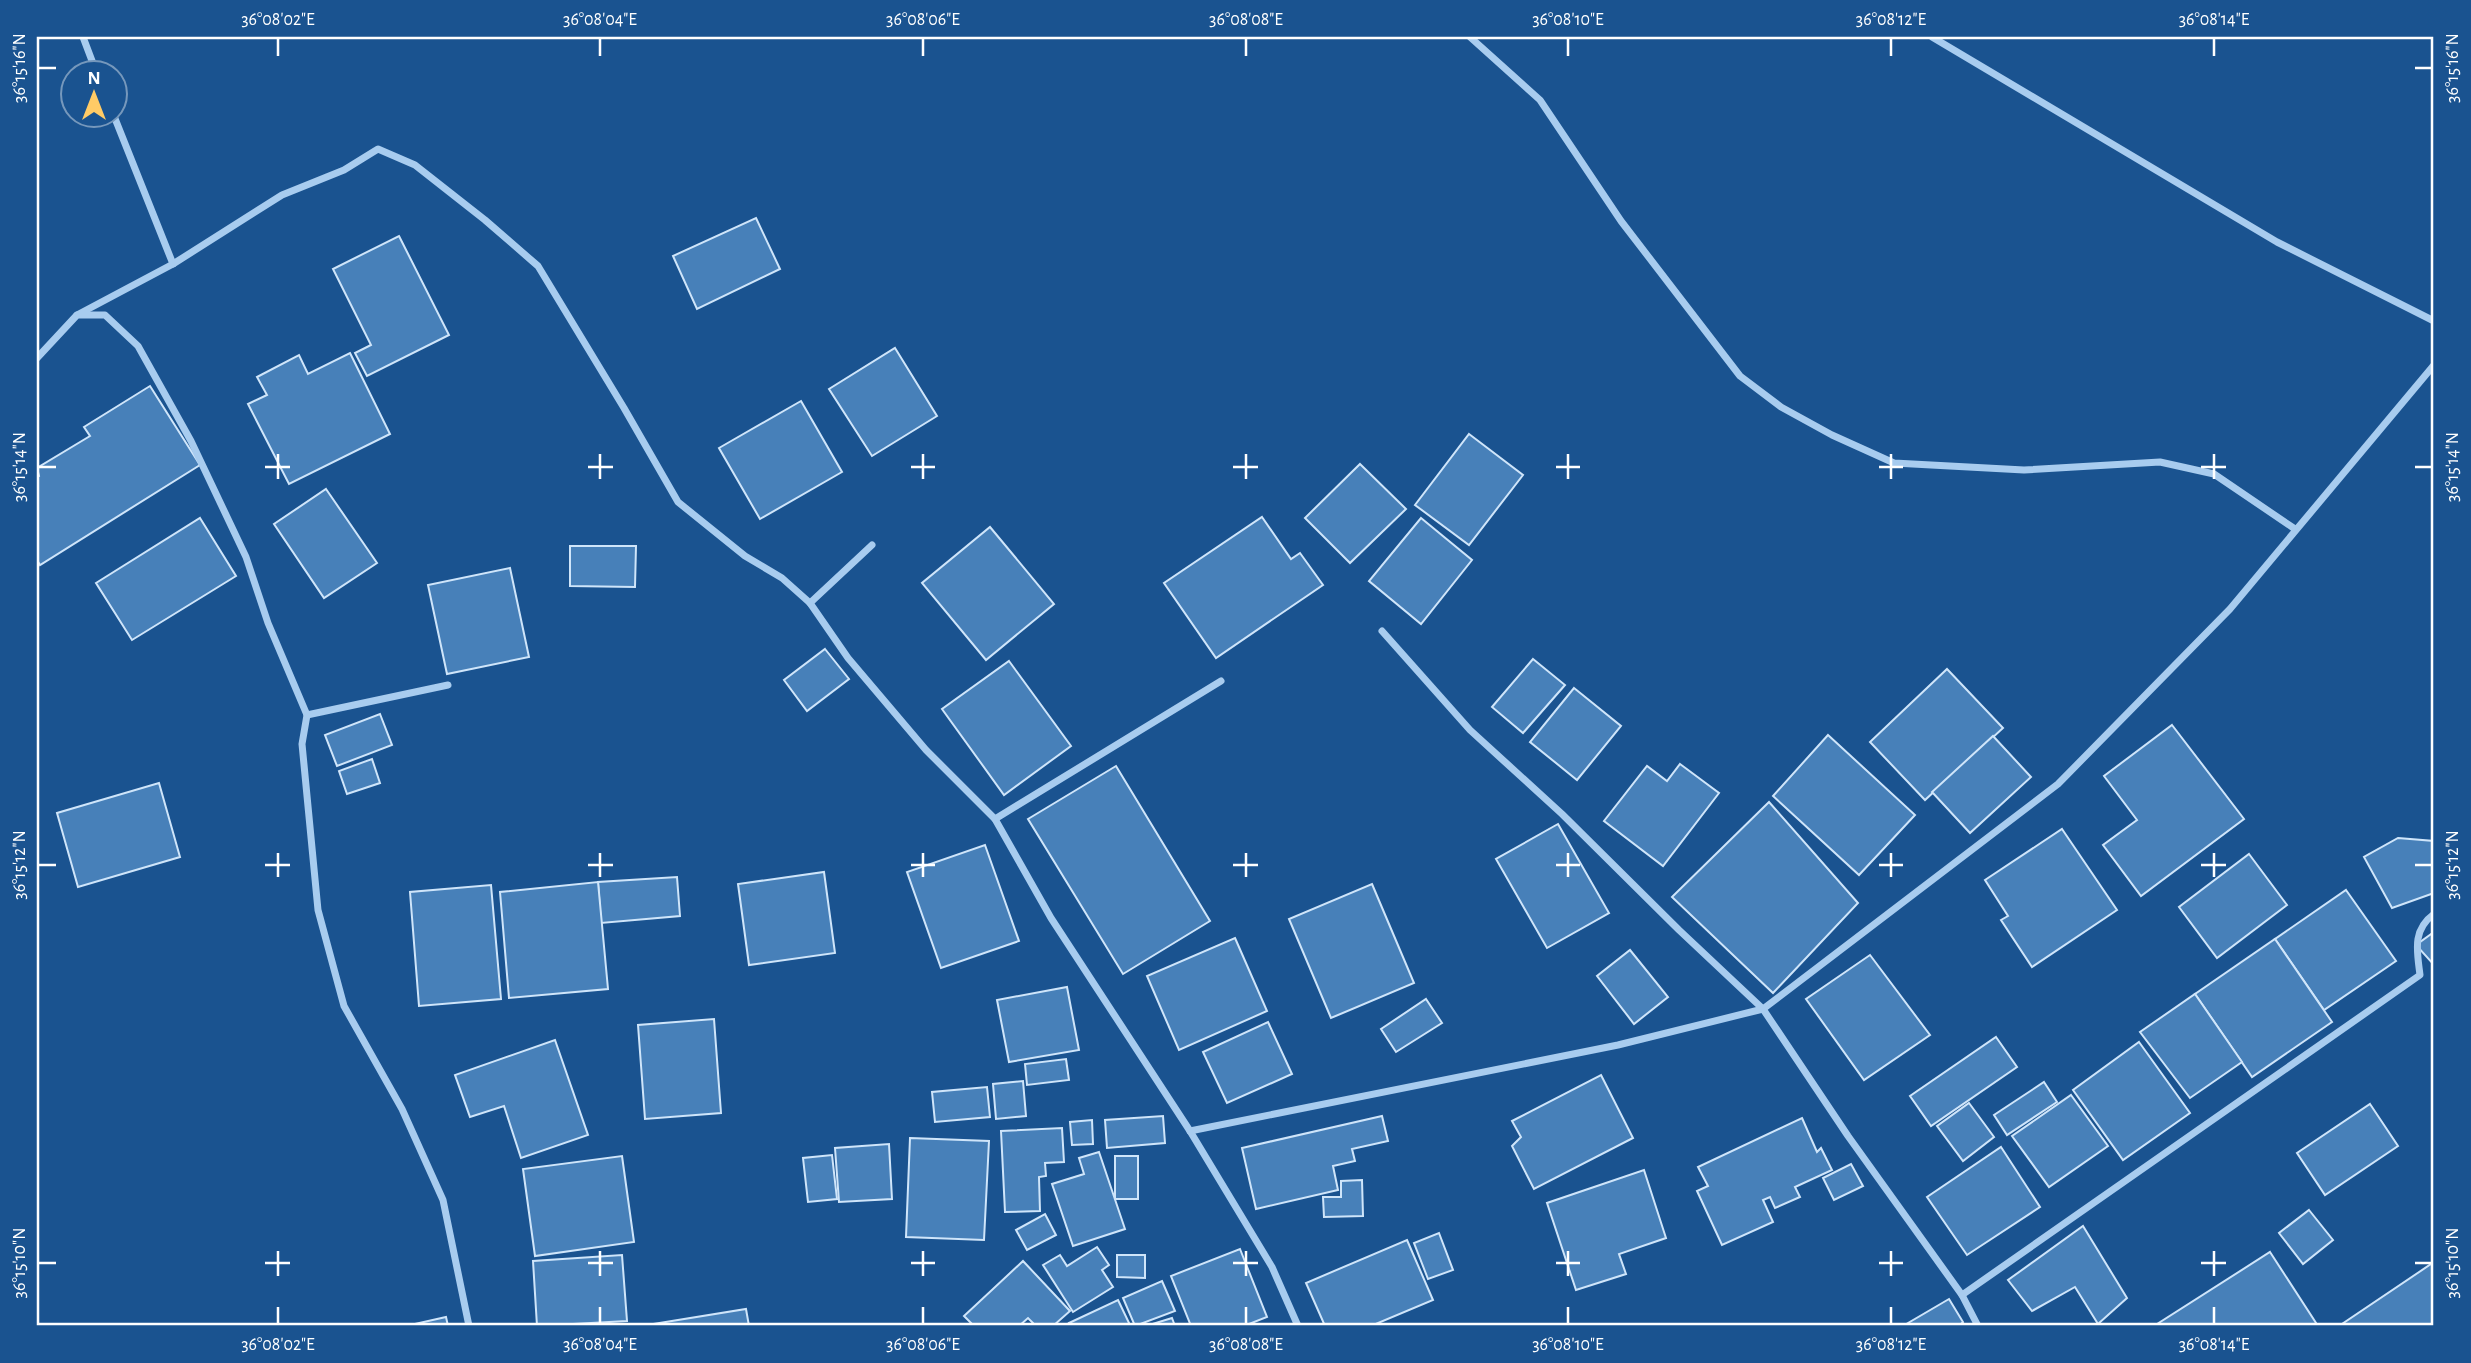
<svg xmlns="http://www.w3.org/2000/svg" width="2471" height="1363" font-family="'Alegreya Sans',sans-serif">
<rect width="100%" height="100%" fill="#1a5390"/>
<g fill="#4780b9" stroke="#cfe5fa" stroke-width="2">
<polygon points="756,218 780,269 697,309 673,256"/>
<polygon points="399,236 449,335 367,376 355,353 371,345 333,269"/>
<polygon points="895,348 937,416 872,456 829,389"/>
<polygon points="350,353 390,434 289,484 248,404 267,395 257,377 299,355 308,374"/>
<polygon points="150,386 200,465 40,565 37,560 37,477 39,476 37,468 90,436 84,427"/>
<polygon points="801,401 842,472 760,519 719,448"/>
<polygon points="1469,434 1523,475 1469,545 1415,505"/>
<polygon points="1360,464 1406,509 1350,563 1305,518"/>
<polygon points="326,489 377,563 324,598 274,524"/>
<polygon points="1262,517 1291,559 1300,553 1323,585 1216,658 1164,583"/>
<polygon points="200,518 236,576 132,640 96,583"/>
<polygon points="1421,518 1472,560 1421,624 1369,581"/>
<polygon points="990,527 1054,604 986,660 922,583"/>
<polygon points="570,546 636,546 635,587 570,586"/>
<polygon points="510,568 529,657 447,674 428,585"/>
<polygon points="825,649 849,679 807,711 784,680"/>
<polygon points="1533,659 1565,685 1523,733 1492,707"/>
<polygon points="1009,661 1071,746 1004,795 942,709"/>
<polygon points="1947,669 2003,728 1925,800 1870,742"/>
<polygon points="1574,688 1621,726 1577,780 1530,742"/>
<polygon points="380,714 392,745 337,766 325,735"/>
<polygon points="2172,725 2244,819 2141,896 2103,845 2137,820 2104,776"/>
<polygon points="1828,735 1915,815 1859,875 1773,796"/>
<polygon points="1993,736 2031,777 1970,833 1932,792"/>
<polygon points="372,759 380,783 347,794 339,771"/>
<polygon points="1680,764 1719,793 1663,866 1604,821 1647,766 1667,781"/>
<polygon points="1116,766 1210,921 1123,974 1028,819"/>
<polygon points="159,783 180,857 78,887 57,813"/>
<polygon points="1769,802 1858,903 1773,993 1672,897"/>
<polygon points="1558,824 1609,913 1547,948 1496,859"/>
<polygon points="2062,829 2117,910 2032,967 2001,920 2008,916 1985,880"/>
<polygon points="2398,838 2434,841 2434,893 2392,908 2364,857"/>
<polygon points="985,845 1019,941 941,968 907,872"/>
<polygon points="2249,854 2287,905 2217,958 2179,907"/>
<polygon points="824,872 835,953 749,965 738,884"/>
<polygon points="677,877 680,916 601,923 598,882"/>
<polygon points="598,882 608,989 509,998 500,892"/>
<polygon points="1372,884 1414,983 1331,1018 1289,919"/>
<polygon points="491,885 501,999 419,1006 410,892"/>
<polygon points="2346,890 2396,961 2324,1010 2275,939"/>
<polygon points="2434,932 2434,965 2416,945"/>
<polygon points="1235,938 1267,1011 1179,1050 1147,976"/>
<polygon points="2275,939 2332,1022 2252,1077 2195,994"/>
<polygon points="1630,950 1668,997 1634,1024 1597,976"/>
<polygon points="1870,955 1930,1035 1864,1080 1806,999"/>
<polygon points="1067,987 1079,1050 1009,1062 997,1000"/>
<polygon points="2195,994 2242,1062 2190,1098 2140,1032"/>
<polygon points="1426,999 1442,1023 1396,1052 1381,1029"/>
<polygon points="714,1019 721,1113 645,1119 638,1025"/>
<polygon points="1268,1022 1292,1074 1227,1103 1203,1052"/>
<polygon points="1996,1037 2017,1067 1931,1126 1910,1096"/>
<polygon points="555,1040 588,1135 521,1158 504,1106 470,1117 455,1075"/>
<polygon points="2139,1042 2190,1113 2123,1160 2073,1090"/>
<polygon points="1066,1059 1069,1080 1027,1085 1025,1064"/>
<polygon points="1601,1075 1633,1138 1534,1189 1512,1146 1521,1137 1512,1121"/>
<polygon points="1023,1081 1026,1116 996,1119 993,1084"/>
<polygon points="2044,1082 2057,1102 2007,1135 1994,1115"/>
<polygon points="987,1087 990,1117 935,1122 932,1092"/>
<polygon points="2071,1095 2108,1146 2049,1187 2012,1136"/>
<polygon points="1969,1103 1994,1137 1963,1161 1937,1126"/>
<polygon points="2370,1104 2398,1146 2325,1195 2297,1153"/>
<polygon points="1163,1116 1165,1143 1107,1148 1105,1120"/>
<polygon points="1382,1116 1388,1141 1352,1149 1355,1161 1333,1166 1338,1190 1256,1209 1242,1148"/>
<polygon points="1802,1118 1817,1152 1821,1148 1832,1170 1795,1187 1800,1197 1775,1208 1770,1197 1763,1200 1773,1222 1722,1245 1697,1191 1708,1186 1698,1167"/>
<polygon points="1092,1120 1093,1144 1072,1145 1070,1122"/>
<polygon points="1062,1128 1064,1162 1045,1163 1046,1176 1039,1177 1040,1211 1005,1212 1001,1131"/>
<polygon points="910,1138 989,1141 984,1240 906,1237"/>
<polygon points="889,1144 892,1199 839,1202 835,1148"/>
<polygon points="2001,1147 2040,1207 1967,1255 1927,1197"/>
<polygon points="1099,1152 1125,1229 1073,1246 1052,1184 1084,1174 1079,1158"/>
<polygon points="832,1155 837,1199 808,1202 803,1158"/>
<polygon points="622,1156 634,1242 535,1256 523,1169"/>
<rect x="1115" y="1156" width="23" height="43"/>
<polygon points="1851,1164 1863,1186 1834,1200 1823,1178"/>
<polygon points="1644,1170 1666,1238 1619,1254 1626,1274 1576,1290 1547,1203"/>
<polygon points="1362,1180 1363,1216 1324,1217 1323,1197 1341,1197 1341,1181"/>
<polygon points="2309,1210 2333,1240 2303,1264 2279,1233"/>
<polygon points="1045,1214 1056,1235 1027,1250 1016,1230"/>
<polygon points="2083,1226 2127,1298 2098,1324 2075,1287 2032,1311 2008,1280"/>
<polygon points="1439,1233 1453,1270 1428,1279 1414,1243"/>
<polygon points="1407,1240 1433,1300 1371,1326 1325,1326 1306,1283"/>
<polygon points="1097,1247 1109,1265 1102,1270 1113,1287 1073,1312 1043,1265 1060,1255 1067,1266"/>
<polygon points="1240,1249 1267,1317 1244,1326 1191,1326 1171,1276"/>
<polygon points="2270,1252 2318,1326 2154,1326"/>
<polygon points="622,1255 627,1321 537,1326 533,1261"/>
<polygon points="1117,1255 1145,1255 1145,1278 1117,1277"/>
<polygon points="1023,1261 1070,1311 1053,1326 1036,1326 1028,1318 1019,1326 974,1326 964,1316"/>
<polygon points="2434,1262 2434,1326 2339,1326"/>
<polygon points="1162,1281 1175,1311 1135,1326 1123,1298"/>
<polygon points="1949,1299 1963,1322 1959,1326 1903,1326"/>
<polygon points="1118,1300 1130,1325 1071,1326 1069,1323"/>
<polygon points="746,1309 749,1326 641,1326"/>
<polygon points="446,1317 448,1326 406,1326"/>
<polygon points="1172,1318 1175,1326 1146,1326"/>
</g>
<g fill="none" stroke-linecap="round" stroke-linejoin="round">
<g stroke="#a8ccef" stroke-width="7">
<polyline points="83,37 97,74"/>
<polyline points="1470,37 1540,100 1621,221 1740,376 1781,407 1832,435 1894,463 2024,470 2160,462 2214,474 2295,529"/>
<polyline points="1932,37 2277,242 2434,321"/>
<polyline points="114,116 173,264"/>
<polyline points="77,315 173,264 282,195 344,170 378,149 415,165 485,220 538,266 624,408 678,502 745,556 782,578 810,603 848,658 926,750 995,819 1051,918 1190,1131 1272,1267 1298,1326"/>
<polyline points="37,358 77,315 105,315 138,346 191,441 246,557 268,623 307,715 302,744 318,910 344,1006 402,1109 443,1200 469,1326"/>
<polyline points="810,603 872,545"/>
<polyline points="1382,631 1470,730 1562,814 1679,930 1763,1009 1848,1136 1962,1295 1978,1326"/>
<polyline points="307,715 448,685"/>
<polyline points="995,819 1221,681"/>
<polyline points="1190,1131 1618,1045 1763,1009 2058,784 2230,609 2434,365"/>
<path d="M1962,1295L2420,975C2417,951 2412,930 2434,914"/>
</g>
</g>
<path fill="none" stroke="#fff" stroke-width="2.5" d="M278,38V56M600,38V56M923,38V56M1246,38V56M1568,38V56M1891,38V56M2214,38V56M38,68H56M2415,68H2432M278,454V479M600,454V479M923,454V479M1246,454V479M1568,454V479M1891,454V479M2214,454V479M38,467H56M265,467H290M588,467H613M911,467H935M1233,467H1258M1556,467H1580M1879,467H1903M2201,467H2226M2415,467H2432M278,853V877M600,853V877M923,853V877M1246,853V877M1568,853V877M1891,853V877M2214,853V877M38,865H56M265,865H290M588,865H613M911,865H935M1233,865H1258M1556,865H1580M1879,865H1903M2201,865H2226M2415,865H2432M278,1251V1276M600,1251V1276M923,1251V1276M1246,1251V1276M1568,1251V1276M1891,1251V1276M2214,1251V1276M38,1263H56M265,1263H290M588,1263H613M911,1263H935M1233,1263H1258M1556,1263H1580M1879,1263H1903M2201,1263H2226M2415,1263H2432M278,1307V1324M600,1307V1324M923,1307V1324M1246,1307V1324M1568,1307V1324M1891,1307V1324M2214,1307V1324"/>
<rect width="2471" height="1363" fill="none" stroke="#1a5390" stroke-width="77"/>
<g transform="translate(94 94)"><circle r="33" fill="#1a5390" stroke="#7698bc" stroke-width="2"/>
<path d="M0-5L12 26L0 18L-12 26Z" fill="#ffcb66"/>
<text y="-10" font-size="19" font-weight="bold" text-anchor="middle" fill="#ffffff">N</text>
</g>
<rect x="38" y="38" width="2394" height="1286" fill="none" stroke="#fff" stroke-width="2.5"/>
<g font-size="18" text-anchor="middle" fill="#fff">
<text x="278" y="25">36°08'02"E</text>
<text x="600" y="25">36°08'04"E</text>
<text x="923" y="25">36°08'06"E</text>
<text x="1246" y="25">36°08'08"E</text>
<text x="1568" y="25">36°08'10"E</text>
<text x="1891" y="25">36°08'12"E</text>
<text x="2214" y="25">36°08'14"E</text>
<text transform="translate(19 68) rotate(-90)" y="6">36°15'16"N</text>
<text transform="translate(2452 68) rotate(-90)" y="6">36°15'16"N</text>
<text transform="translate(19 467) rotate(-90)" y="6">36°15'14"N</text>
<text transform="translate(2452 467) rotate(-90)" y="6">36°15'14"N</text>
<text transform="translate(19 865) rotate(-90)" y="6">36°15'12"N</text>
<text transform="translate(2452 865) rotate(-90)" y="6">36°15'12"N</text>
<text transform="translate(19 1263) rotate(-90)" y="6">36°15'10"N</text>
<text transform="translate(2452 1263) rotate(-90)" y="6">36°15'10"N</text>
<text x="278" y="1350">36°08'02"E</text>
<text x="600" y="1350">36°08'04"E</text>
<text x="923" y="1350">36°08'06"E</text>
<text x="1246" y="1350">36°08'08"E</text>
<text x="1568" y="1350">36°08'10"E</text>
<text x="1891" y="1350">36°08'12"E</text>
<text x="2214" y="1350">36°08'14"E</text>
</g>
</svg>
